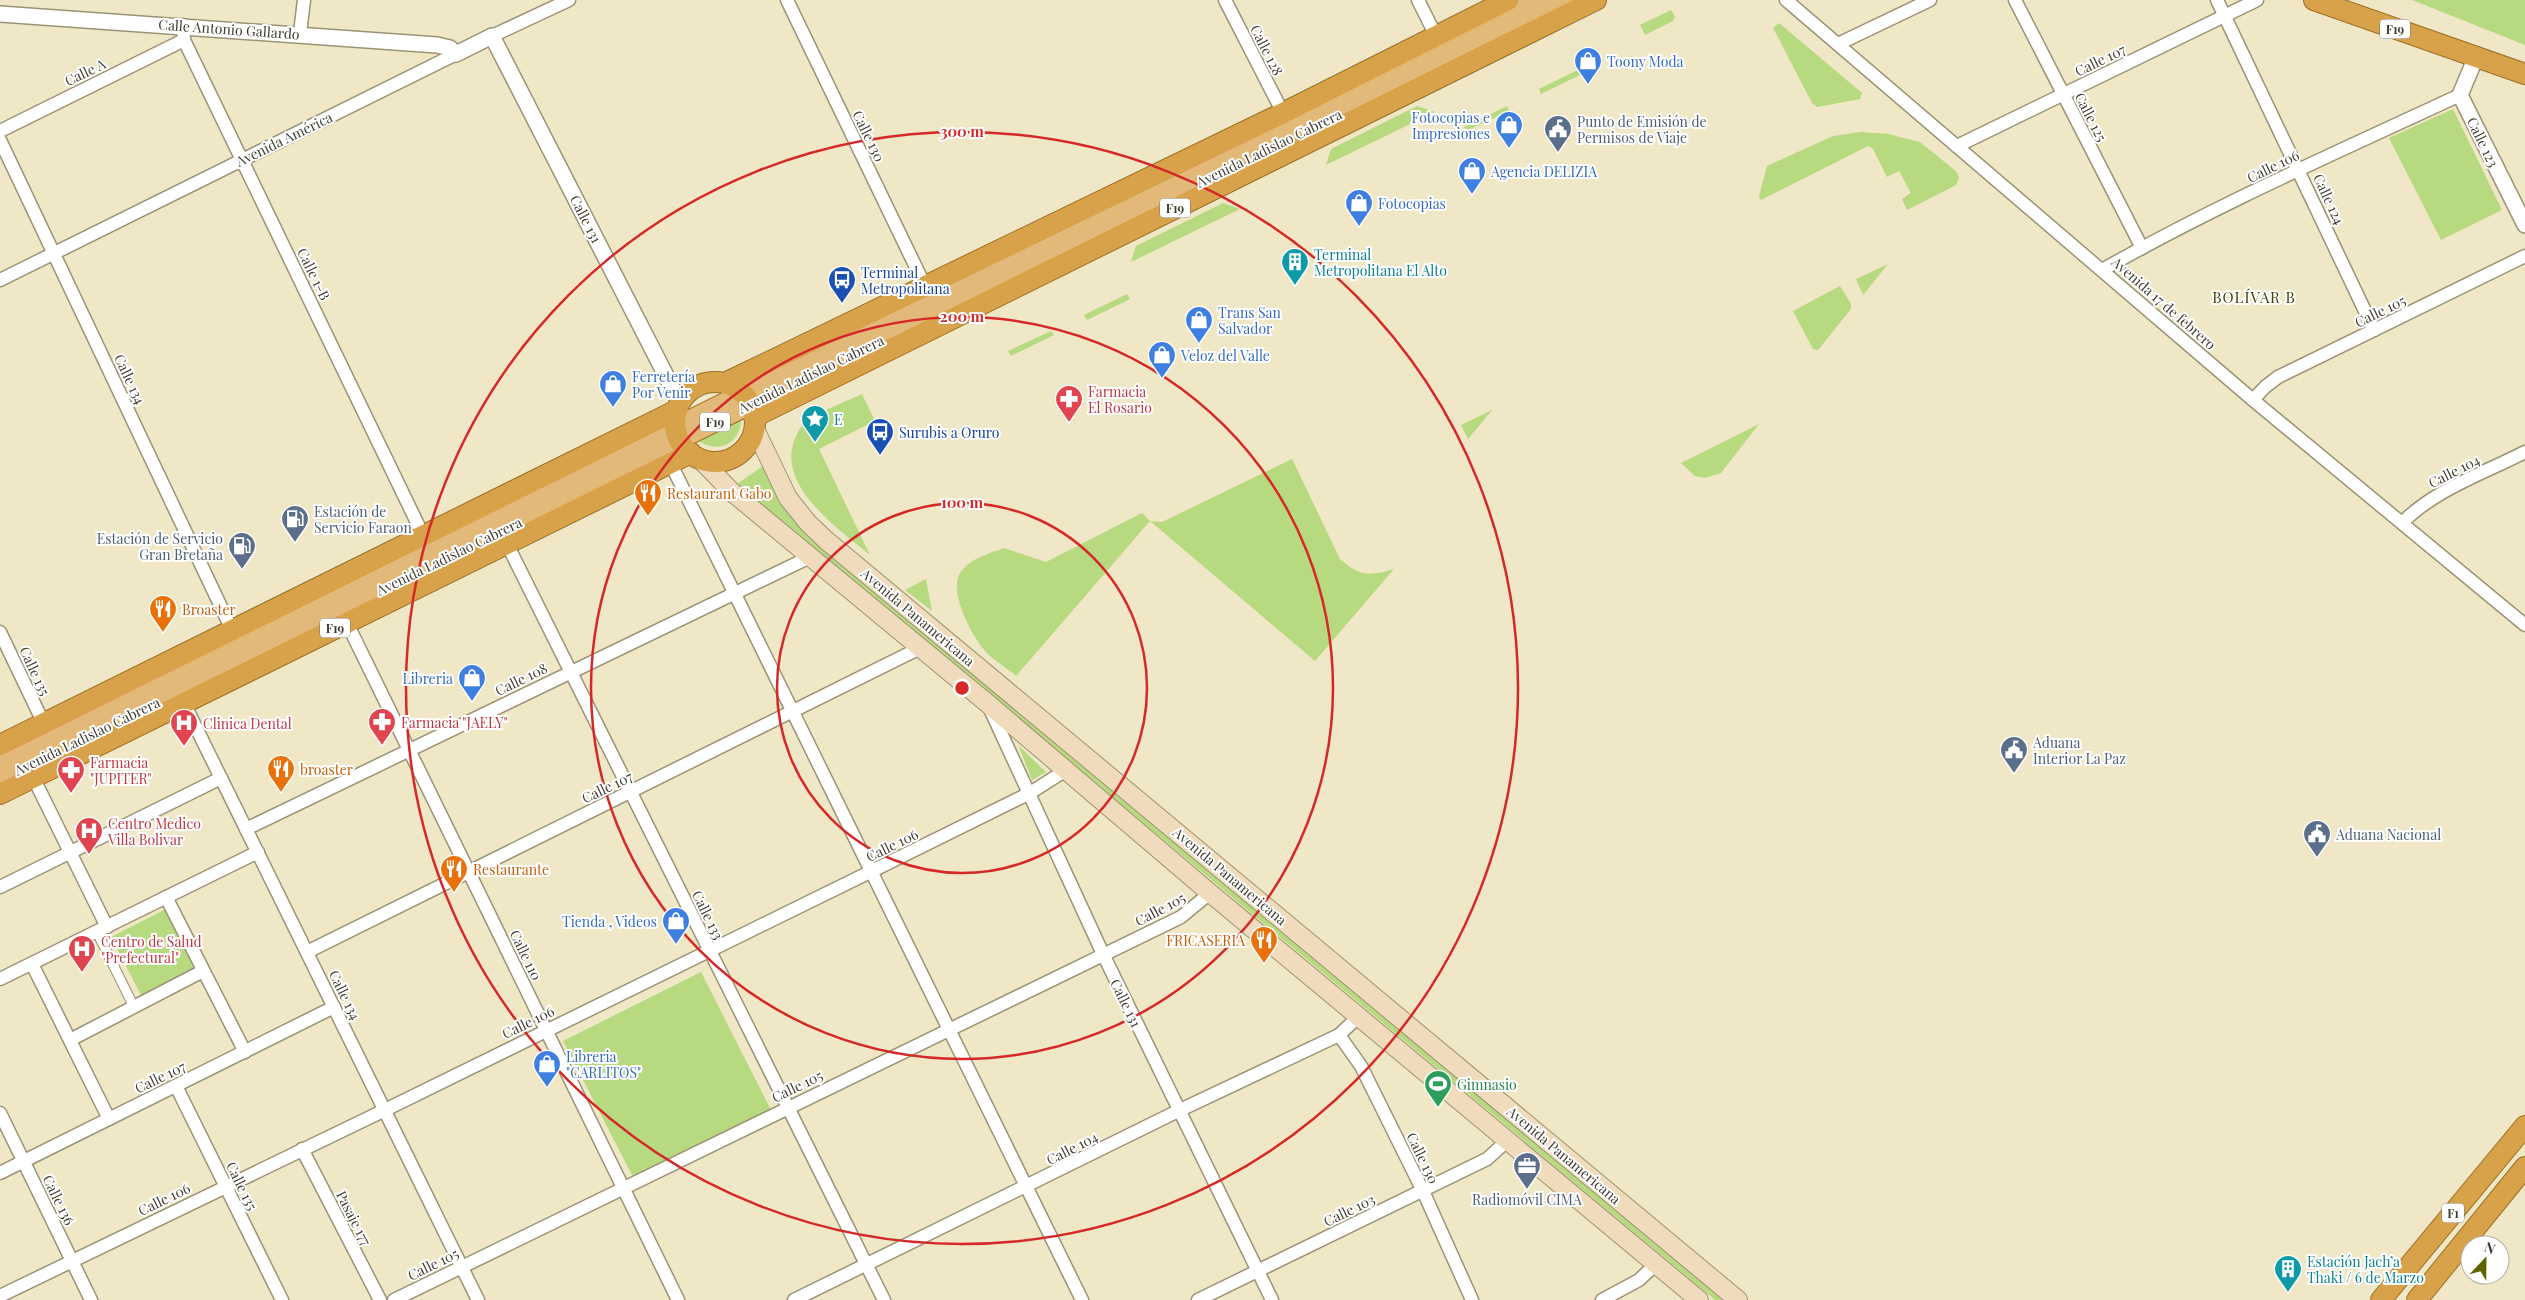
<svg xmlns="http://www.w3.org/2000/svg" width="2525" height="1300" font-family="'Playfair Display',serif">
<rect width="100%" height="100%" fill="#efe7c5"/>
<g fill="#b7d97f">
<polygon points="2412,0 2525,0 2525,45"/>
<polygon points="1671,10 1675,17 1673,21 1645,35 1640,25"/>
<polygon points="1779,23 1862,93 1860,99 1817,107 1812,103 1773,28"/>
<polygon points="1582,68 1584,73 1541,94 1539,89"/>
<polygon points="1417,106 1435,112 1326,165 1331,149"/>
<polygon points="1507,106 1509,111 1466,131 1464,127"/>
<polygon points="2453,109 2502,210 2441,240 2389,138"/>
<polygon points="1861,132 1888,134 1920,142 1957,172 1959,178 1956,185 1907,210 1902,199 1911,193 1899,171 1887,177 1873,149 1868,146 1761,200 1759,196 1767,166 1833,136"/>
<polygon points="1223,203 1240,209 1131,262 1136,246"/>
<polygon points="1888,264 1863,295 1856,279"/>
<polygon points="1840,286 1851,304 1851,309 1818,350 1813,349 1793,311"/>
<polygon points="1127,294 1130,299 1087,320 1084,315"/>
<polygon points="1051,331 1054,335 1011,356 1008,351"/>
<path d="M862,394L875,421L819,449L870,555C840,530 780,489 793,444C796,437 798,429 804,424C819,410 844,403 862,394Z"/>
<polygon points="1492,410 1468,439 1461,425"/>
<path d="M741,415C744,443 716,457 695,438Z"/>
<polygon points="1759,424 1721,473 1705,478 1695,476 1681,463"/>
<path d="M1292,459L1340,559C1360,577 1369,576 1394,569L1315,661L1150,521L1016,676C1006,667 989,658 981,646C969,629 946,587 963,569C972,558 991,553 1004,548L1046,562L1142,513L1150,521L1162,522Z"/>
<polygon points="763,466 806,531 822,549 1728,1300 1715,1300 737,484"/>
<polygon points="926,579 932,611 905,590"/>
<polygon points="1018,745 1046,772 1032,780"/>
<polygon points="166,909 197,969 142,997 111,937"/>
<polygon points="701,972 771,1110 634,1179 563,1041"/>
</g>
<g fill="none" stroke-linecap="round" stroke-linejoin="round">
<defs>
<polyline id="pedestrian" points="97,932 134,1007"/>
<g id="minor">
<polyline points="787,0 925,286"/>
<polyline points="1225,0 1283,113"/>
<polyline points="1418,0 1436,36"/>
<polyline points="1786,0 2253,400 2525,625"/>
<polyline points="2015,0 2142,248"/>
<polyline points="2217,0 2374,330"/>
<polyline points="183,25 184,40 423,535"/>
<polyline points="300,33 304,0"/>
<polyline points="492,36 569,0"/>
<polyline points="1838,44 1930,0"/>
<polyline points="0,131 184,40"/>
<polyline points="0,140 232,630"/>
<polyline points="1957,146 2257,0"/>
<path d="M2102,270C2218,204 2340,151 2460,95"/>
<polyline points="0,280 456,54"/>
<polyline points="2253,400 2265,387 2278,377 2525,256"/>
<polyline points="667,456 1082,1300"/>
<path d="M2402,523C2434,490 2484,473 2525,452"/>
<polyline points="507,544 884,1300"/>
<polyline points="347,623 678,1300"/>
<polyline points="0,632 44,724"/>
<polyline points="184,703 478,1300"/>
<polyline points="990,709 1103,954 1272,1300"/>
<polyline points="33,777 107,927"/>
<polyline points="246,829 810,557"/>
<polyline points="0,887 221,778"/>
<polyline points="166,897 245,1052"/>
<polyline points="307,952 920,648"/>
<polyline points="32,964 109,1119"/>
<polyline points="0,979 258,852"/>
<polyline points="1339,1035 1361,1066 1423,1191 1472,1300"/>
<polyline points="70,1040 203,971"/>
<polyline points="176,1086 282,1300"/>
<polyline points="0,1113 91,1300"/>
<polyline points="302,1149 380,1300"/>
<polyline points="0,1173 334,1007"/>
<polyline points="0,1296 385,1110 872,871 1030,793 1066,770"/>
<polyline points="394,1300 1181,917 1210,893"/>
<polyline points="794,1300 1178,1111 1339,1035 1358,1017"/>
<polyline points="1198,1300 1487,1159 1508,1140"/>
<polyline points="1602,1300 1639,1280 1656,1264"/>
</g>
<g id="tertiary">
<polyline points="0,14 437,45 450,48 456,54 492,36 680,403"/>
<polyline points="2476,57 2460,95 2525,225"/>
</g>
<g id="secondary">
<polyline points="754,427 788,498 808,523 827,541 1738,1300"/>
<polyline points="698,457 732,492 987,703 1210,893 1699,1300"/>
</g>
<g id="primary">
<polyline points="0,761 1539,0"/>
<polyline points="0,779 777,391 1571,0"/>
</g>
<g id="trunk">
<polyline points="2314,0 2525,74"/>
<circle cx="715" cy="422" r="40"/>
<polyline points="725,383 1283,113 1508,0"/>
<polyline points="754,417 1596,0"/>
<polyline points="0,745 677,410"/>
<polyline points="0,794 691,453"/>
<polyline points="2381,1300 2525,1126"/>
<polyline points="2417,1300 2525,1167"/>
</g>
</defs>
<use href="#pedestrian" stroke="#9b9373" stroke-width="11"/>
<use href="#minor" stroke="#9b9373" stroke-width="15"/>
<use href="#tertiary" stroke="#9b9373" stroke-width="18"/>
<use href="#secondary" stroke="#9b9373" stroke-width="20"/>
<use href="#primary" stroke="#9c7024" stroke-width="21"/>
<use href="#trunk" stroke="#9c7024" stroke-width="22"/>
<use href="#pedestrian" stroke="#fff" stroke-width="9"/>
<use href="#minor" stroke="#fff" stroke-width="12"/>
<use href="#tertiary" stroke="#fff" stroke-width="15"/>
<use href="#secondary" stroke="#f0dcbc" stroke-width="18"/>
<use href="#primary" stroke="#e2b978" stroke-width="19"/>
<use href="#trunk" stroke="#d8a24b" stroke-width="20"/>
</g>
<g fill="none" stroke="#d62828" stroke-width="2.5">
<circle cx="962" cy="688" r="185"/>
<circle cx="962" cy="688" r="371"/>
<circle cx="962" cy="688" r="556"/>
</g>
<defs>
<symbol id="shop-pin" viewBox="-11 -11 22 30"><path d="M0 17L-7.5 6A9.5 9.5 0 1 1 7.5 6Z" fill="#3f7fe0" stroke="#fff"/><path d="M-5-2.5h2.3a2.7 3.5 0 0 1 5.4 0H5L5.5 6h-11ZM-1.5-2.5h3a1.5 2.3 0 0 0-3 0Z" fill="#fff"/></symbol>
<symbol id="civic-pin" viewBox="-11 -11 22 30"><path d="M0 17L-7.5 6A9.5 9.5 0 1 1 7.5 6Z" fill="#5c6f8a" stroke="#fff"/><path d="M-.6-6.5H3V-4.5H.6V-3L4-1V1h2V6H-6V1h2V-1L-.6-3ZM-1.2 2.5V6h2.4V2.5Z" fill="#fff"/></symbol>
<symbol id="building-pin" viewBox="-11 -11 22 30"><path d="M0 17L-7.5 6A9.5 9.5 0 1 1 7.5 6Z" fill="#0f9aa8" stroke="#fff"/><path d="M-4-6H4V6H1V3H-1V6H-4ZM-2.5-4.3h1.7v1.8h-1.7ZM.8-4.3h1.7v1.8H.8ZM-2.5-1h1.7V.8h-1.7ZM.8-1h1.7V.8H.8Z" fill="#fff"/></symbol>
<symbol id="bus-pin" viewBox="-11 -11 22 30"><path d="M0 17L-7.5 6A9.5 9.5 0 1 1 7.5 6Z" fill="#1a4fb4" stroke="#fff"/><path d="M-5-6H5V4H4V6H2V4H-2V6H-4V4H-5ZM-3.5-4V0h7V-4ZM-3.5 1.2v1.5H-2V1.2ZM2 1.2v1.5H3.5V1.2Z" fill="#fff"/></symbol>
<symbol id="pharmacy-pin" viewBox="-11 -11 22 30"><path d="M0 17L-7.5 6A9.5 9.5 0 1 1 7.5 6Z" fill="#e0444e" stroke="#fff"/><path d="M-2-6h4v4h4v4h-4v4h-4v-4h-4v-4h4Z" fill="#fff"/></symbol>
<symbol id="sight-pin" viewBox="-11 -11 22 30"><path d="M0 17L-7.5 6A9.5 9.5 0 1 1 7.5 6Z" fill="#0f9aa8" stroke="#fff"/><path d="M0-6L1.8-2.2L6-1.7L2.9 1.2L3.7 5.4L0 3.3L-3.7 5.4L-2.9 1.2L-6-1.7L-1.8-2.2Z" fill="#fff"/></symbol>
<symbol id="restaurant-pin" viewBox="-11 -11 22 30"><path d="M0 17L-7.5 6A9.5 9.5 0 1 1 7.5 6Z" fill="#e8710a" stroke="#fff"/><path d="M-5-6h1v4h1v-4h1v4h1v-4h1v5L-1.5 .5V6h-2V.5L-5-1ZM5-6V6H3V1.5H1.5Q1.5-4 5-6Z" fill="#fff"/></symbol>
<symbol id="fuel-pin" viewBox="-11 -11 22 30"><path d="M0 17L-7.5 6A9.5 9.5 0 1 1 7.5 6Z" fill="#5c6f8a" stroke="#fff"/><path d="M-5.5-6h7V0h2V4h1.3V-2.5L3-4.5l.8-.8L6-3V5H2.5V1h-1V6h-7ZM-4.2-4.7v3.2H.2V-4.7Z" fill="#fff"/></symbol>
<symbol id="hospital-pin" viewBox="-11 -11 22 30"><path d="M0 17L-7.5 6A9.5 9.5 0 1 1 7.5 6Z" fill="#e0444e" stroke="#fff"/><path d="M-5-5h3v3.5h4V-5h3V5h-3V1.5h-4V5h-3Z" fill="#fff"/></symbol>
<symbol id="stadium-pin" viewBox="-11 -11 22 30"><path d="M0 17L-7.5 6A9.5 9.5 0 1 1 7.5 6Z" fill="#2e9e5b" stroke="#fff"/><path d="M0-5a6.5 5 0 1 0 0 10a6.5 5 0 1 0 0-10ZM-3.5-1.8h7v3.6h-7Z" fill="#fff"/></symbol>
<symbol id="office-pin" viewBox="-11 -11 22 30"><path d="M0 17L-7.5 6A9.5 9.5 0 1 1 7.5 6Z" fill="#5c6f8a" stroke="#fff"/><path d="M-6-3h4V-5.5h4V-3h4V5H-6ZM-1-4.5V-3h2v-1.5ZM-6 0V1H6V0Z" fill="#fff"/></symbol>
</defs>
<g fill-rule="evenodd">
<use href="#shop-pin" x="1572" y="45" width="32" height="43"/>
<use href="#shop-pin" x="1493" y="109" width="32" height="43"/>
<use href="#civic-pin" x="1542" y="113" width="32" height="43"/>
<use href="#shop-pin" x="1456" y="155" width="32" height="43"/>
<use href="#shop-pin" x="1343" y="187" width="32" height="43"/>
<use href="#building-pin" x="1279" y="246" width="32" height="43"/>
<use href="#bus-pin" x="826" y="264" width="32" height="43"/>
<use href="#shop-pin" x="1183" y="304" width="32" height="43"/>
<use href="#shop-pin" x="1146" y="339" width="32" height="43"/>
<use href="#shop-pin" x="597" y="368" width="32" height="43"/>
<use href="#pharmacy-pin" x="1053" y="383" width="32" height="43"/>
<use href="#sight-pin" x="799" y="403" width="32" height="43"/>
<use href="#bus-pin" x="864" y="416" width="32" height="43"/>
<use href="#restaurant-pin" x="632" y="477" width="32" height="43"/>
<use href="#fuel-pin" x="279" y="503" width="32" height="43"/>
<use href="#fuel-pin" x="226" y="530" width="32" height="43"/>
<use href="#restaurant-pin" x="147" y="593" width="32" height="43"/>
<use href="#shop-pin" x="456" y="662" width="32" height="43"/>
<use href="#pharmacy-pin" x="366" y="706" width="32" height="43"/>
<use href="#hospital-pin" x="168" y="707" width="32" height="43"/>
<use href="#civic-pin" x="1998" y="734" width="32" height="43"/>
<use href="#restaurant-pin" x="265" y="753" width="32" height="43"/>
<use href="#pharmacy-pin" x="55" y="754" width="32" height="43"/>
<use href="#hospital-pin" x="73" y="815" width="32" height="43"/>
<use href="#civic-pin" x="2301" y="818" width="32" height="43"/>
<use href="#restaurant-pin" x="438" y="853" width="32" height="43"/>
<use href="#shop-pin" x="660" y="905" width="32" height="43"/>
<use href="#restaurant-pin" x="1248" y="924" width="32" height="43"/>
<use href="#hospital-pin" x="66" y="933" width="32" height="43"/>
<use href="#shop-pin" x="531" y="1048" width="32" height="43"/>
<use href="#stadium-pin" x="1422" y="1068" width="32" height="43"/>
<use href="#office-pin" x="1511" y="1150" width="32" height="43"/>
<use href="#building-pin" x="2272" y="1253" width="32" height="43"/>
</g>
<g text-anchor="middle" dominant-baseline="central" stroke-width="4" stroke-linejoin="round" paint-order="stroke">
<g fill="#fff" stroke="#79776d" stroke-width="1">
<rect x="2380" y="19.5" width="30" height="19" rx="4"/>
<rect x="1160" y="198.5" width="30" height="19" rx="4"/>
<rect x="700" y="412.5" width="30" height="19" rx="4"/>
<rect x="320" y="618.5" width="30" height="19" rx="4"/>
<rect x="2442" y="1203.5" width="22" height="19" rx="4"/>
</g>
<g font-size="12" font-weight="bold" fill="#403d2f">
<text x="2395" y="29">F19</text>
<text x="1175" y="208">F19</text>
<text x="715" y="422">F19</text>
<text x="335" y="628">F19</text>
<text x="2453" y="1213">F1</text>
</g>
<g font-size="14" fill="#403d2f" stroke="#fff">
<text transform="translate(229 29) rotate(4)">Calle Antonio Gallardo</text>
<text transform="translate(1267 50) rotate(63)">Calle 128</text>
<text transform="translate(2100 60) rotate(-26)">Calle 107</text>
<text transform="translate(85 72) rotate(-26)">Calle A</text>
<text transform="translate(2091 117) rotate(63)">Calle 125</text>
<text transform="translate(869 136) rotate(64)">Calle 130</text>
<text transform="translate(284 139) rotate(-26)">Avenida América</text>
<text transform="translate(2483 142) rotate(64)">Calle 123</text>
<text transform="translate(1269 148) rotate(-26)">Avenida Ladislao Cabrera</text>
<text transform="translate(2273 166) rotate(-26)">Calle 106</text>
<text transform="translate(2329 199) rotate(65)">Calle 124</text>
<text transform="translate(586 219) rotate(63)">Calle 131</text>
<text transform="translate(314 274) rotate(64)">Calle 1-B</text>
<text transform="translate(2164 303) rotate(41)">Avenida 17 de febrero</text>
<text transform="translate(2380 311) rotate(-26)">Calle 105</text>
<text transform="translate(811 374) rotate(-26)">Avenida Ladislao Cabrera</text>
<text transform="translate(130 379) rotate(65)">Calle 134</text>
<text transform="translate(2454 471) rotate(-27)">Calle 104</text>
<text transform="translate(449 556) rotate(-26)">Avenida Ladislao Cabrera</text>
<text transform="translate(918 617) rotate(40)">Avenida Panamericana</text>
<text transform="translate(35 671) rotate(65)">Calle 135</text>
<text transform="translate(521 679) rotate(-26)">Calle 108</text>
<text transform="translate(87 736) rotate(-26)">Avenida Ladislao Cabrera</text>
<text transform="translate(607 787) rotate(-26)">Calle 107</text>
<text transform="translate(892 845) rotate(-26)">Calle 106</text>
<text transform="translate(1230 876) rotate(40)">Avenida Panamericana</text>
<text transform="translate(1160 909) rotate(-28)">Calle 105</text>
<text transform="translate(708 915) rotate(64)">Calle 133</text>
<text transform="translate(526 955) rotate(64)">Calle 110</text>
<text transform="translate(345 995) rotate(64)">Calle 134</text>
<text transform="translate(1126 1003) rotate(64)">Calle 131</text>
<text transform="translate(528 1022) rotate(-26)">Calle 106</text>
<text transform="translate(160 1077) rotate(-26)">Calle 107</text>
<text transform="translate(797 1086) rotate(-26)">Calle 105</text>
<text transform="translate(1072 1148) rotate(-27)">Calle 104</text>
<text transform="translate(1564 1155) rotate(40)">Avenida Panamericana</text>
<text transform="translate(1423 1158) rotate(64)">Calle 130</text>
<text transform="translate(242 1186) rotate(64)">Calle 135</text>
<text transform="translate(164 1199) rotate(-26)">Calle 106</text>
<text transform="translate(59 1200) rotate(64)">Calle 136</text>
<text transform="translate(1349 1210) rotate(-26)">Calle 103</text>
<text transform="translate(354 1218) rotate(63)">Pasaje 177</text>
<text transform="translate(433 1264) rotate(-26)">Calle 105</text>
</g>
<g font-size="14" fill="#366cbe" stroke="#fff" text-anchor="start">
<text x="1607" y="61">Toony Moda</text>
<text x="1490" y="117" text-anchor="end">Fotocopias e<tspan x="1490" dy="16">Impresiones</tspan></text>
<text x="1491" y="171">Agencia DELIZIA</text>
<text x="1378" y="203">Fotocopias</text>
<text x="1218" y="312">Trans San<tspan x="1218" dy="16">Salvador</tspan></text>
<text x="1181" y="355">Veloz del Valle</text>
<text x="632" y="376">Ferretería<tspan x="632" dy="16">Por Venir</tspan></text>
<text x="453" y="678" text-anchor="end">Libreria</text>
<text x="657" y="921" text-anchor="end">Tienda , Videos</text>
<text x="566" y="1056">Libreria<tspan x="566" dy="16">"CARLITOS"</tspan></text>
</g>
<g font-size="14" fill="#4e5e75" stroke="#fff" text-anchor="start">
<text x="1577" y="121">Punto de Emisión de<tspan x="1577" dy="16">Permisos de Viaje</tspan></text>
<text x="314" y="511">Estación de<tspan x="314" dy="16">Servicio Faraon</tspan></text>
<text x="223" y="538" text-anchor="end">Estación de Servicio<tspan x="223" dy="16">Gran Bretaña</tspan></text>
<text x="2033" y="742">Aduana<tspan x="2033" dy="16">Interior La Paz</tspan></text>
<text x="2336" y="834">Aduana Nacional</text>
<text x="1527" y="1199" text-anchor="middle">Radiomóvil CIMA</text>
</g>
<g font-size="14" fill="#0d838f" stroke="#fff" text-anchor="start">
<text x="1314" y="254">Terminal<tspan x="1314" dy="16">Metropolitana El Alto</tspan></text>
<text x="834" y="419">E</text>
<text x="2307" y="1261">Estación Jach’a<tspan x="2307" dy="16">Thaki / 6 de Marzo</tspan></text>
</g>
<g font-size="14" fill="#164399" stroke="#fff" text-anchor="start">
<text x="861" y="272">Terminal<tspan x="861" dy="16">Metropolitana</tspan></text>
<text x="899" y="432">Surubis a Oruro</text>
</g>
<g font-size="14" fill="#be3a42" stroke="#fff" text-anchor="start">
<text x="1088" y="391">Farmacia<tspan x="1088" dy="16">El Rosario</tspan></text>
<text x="401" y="722">Farmacia "JAELY"</text>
<text x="203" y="723">Clinica Dental</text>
<text x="90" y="762">Farmacia<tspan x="90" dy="16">"JUPITER"</tspan></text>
<text x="108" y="823">Centro Medico<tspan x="108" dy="16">Villa Bolivar</tspan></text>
<text x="101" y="941">Centro de Salud<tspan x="101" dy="16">"Prefectural"</tspan></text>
</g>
<g font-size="14" fill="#c56008" stroke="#fff" text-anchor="start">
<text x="667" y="493">Restaurant Gabo</text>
<text x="182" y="609">Broaster</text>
<text x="300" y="769">broaster</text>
<text x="473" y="869">Restaurante</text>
<text x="1245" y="940" text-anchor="end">FRICASERIA</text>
</g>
<g font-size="14" fill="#27864d" stroke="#fff" text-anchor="start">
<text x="1457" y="1084">Gimnasio</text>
</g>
<g font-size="15" letter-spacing="1" fill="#3e4304" stroke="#fff">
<text x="2254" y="297">BOLÍVAR B</text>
</g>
</g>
<circle cx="962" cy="688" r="8" fill="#d62828" stroke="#fff" stroke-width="2.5"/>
<g font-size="15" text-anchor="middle" font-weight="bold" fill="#d62828" stroke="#fff" stroke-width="4" stroke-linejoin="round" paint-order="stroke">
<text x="962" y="137">300 m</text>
<text x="962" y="322">200 m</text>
<text x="962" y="508">100 m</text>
</g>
<g transform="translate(2485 1260) rotate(22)"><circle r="24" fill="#ffffff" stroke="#b3b1ac"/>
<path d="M0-4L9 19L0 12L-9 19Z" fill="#5c6300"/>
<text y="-8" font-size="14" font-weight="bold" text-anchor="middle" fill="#403d2f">N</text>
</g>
</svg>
